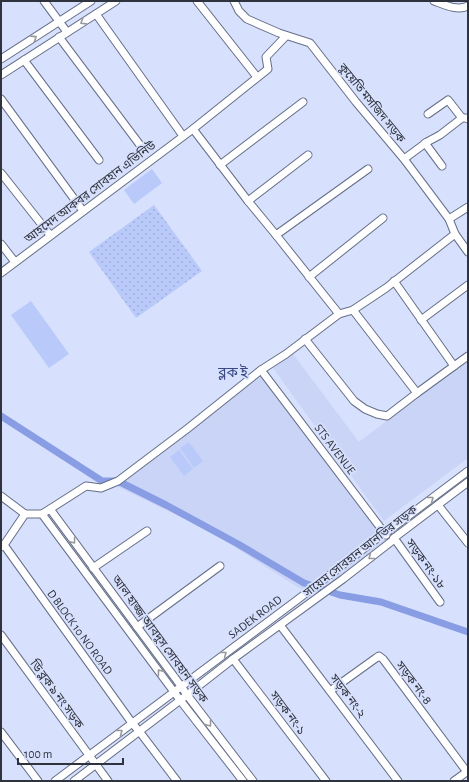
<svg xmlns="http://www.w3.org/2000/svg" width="469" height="782" font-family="'Alegreya Sans','Noto Sans Bengali',sans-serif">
<defs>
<pattern id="grass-dots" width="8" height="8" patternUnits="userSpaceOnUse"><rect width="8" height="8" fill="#b9c9fa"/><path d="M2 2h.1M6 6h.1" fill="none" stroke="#9fadd7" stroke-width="1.8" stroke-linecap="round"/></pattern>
</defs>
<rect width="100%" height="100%" fill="#d7e0fd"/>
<g fill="#c9d4f7">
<polygon points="293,354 359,442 468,359 468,458 384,521 273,368"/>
<polygon points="261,370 388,540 320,594 299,588 208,530 114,485"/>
</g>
<polygon fill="url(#grass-dots)" points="154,205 202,271 136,318 89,252"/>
<g fill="#b9c9fa">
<polygon points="152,169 162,183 134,204 124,190"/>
<polygon points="31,301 69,354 49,368 11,315"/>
<polygon points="189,442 203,461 194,468 180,448"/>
<polygon points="179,450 193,469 184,476 170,457"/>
</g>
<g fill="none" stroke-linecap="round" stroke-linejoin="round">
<polyline stroke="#889de4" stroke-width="7" points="1,416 102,481 118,481 166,505 238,544 304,583 340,595 381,602 468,632"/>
<defs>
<g id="minor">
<polyline points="44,1 67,32"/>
<polyline points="197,1 257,77"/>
<polyline points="234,1 239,11 247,19 279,33 310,43 356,102 404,159 449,219 455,234 468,252"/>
<path d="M434,1C445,5 457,11 468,6"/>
<polyline points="96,14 183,136"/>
<polyline points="59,37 140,145"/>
<polyline points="1,59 91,1"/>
<polyline points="24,60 99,160"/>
<polyline points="1,75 116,1"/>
<polyline points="1,99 83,211"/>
<polyline points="428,114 448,100 462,118"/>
<polyline points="193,129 248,201 276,235 339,314"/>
<polyline points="425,143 442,166"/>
<polyline points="404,159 427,142 440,135 462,118 466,118 468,119"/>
<polyline points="220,165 303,102"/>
<polyline points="1,173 50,235"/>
<polyline points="248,201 308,155"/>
<polyline points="449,219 468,207"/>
<polyline points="276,235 368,169"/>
<polyline points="1,244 15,262"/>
<polyline points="1,273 193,129 268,69 266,57 286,36"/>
<polyline points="309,277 383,218"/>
<polyline points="353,310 417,393 454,366 394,281"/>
<polyline points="421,320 468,285"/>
<polyline points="305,339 354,401 365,409 377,414 387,416 417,393"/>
<polyline points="454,366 468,356"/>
<polyline points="261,370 386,535"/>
<polyline points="1,496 25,514"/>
<polyline points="438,505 468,543"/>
<polyline points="50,509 181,686 187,695 253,781"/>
<polyline points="42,514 180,700 243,781"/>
<polyline points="394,538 440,602"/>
<polyline points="4,545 132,723 139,731 177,781"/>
<polyline points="1,547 4,545 25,514 42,514 50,509 86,486 101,488 118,481 187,429 261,370 286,354 339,314 353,310 386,288 455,234"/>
<polyline points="93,568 147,531"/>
<polyline points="280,625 398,781"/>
<polyline points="137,627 220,566"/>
<polyline points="1,635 108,781"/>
<polyline points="233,659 326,781"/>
<polyline points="330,691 376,658 379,656 383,659 467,772"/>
<polyline points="1,732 38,781"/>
<polyline points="55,781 297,600 384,533 387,532 468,471"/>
<polyline points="74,781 187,695 233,659 343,579 392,541 394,538 468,482"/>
<polyline points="454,781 468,771"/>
</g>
</defs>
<use href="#minor" stroke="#666f88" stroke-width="9"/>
<use href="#minor" stroke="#fff" stroke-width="7"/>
</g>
<defs><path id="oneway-chevron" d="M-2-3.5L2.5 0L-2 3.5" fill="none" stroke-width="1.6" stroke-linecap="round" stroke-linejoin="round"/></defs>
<g stroke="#97999e">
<use href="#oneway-chevron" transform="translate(83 22) rotate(148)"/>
<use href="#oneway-chevron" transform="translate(34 38) rotate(-33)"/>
<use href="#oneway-chevron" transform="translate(431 499) rotate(-37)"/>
<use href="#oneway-chevron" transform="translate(73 541) rotate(53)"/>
<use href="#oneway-chevron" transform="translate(371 557) rotate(142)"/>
<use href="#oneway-chevron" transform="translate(224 654) rotate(-37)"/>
<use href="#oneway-chevron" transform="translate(160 672) rotate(-127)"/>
<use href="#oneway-chevron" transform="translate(209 724) rotate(52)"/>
<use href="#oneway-chevron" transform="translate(120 732) rotate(-37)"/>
</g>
<g text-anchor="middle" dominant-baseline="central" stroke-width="3.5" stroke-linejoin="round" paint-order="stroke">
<g font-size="12" fill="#2f333d" stroke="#d7e0fd">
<text transform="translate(372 103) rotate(51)">কুয়েতি মসজিদ সড়ক</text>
<text transform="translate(90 192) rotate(-37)">আহমেদ আকবর সোবহান এভিনিউ</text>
<text transform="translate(335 449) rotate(53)">STS AVENUE</text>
<text transform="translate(360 551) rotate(-38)">সায়েম সোবহান আনভির সড়ক</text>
<text transform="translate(426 564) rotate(54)">সড়ক নং-১৮</text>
<text transform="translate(255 617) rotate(-37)">SADEK ROAD</text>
<text transform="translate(80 632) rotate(54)">D BLOCK 10 NO ROAD</text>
<text transform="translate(160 639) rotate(54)">আল হাজ্জ আবদুস সোবহান সড়ক</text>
<text transform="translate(414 683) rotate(53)">সড়ক নং-৪</text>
<text transform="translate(57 694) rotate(54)">ডি ব্লক ৯ নং সড়ক</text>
<text transform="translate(348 696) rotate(53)">সড়ক নং-২</text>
<text transform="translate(288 713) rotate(53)">সড়ক নং-১</text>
</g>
<g font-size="14" fill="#3a4984" stroke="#d7e0fd">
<text x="233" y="373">ব্লক ই</text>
</g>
</g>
<rect width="469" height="782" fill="none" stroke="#2f333d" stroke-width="4"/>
<path d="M18 758v6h105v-6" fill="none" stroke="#2f333d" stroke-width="2"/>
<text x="24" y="758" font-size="12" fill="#2f333d" stroke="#d7e0fd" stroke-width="3" paint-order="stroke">100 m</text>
</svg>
